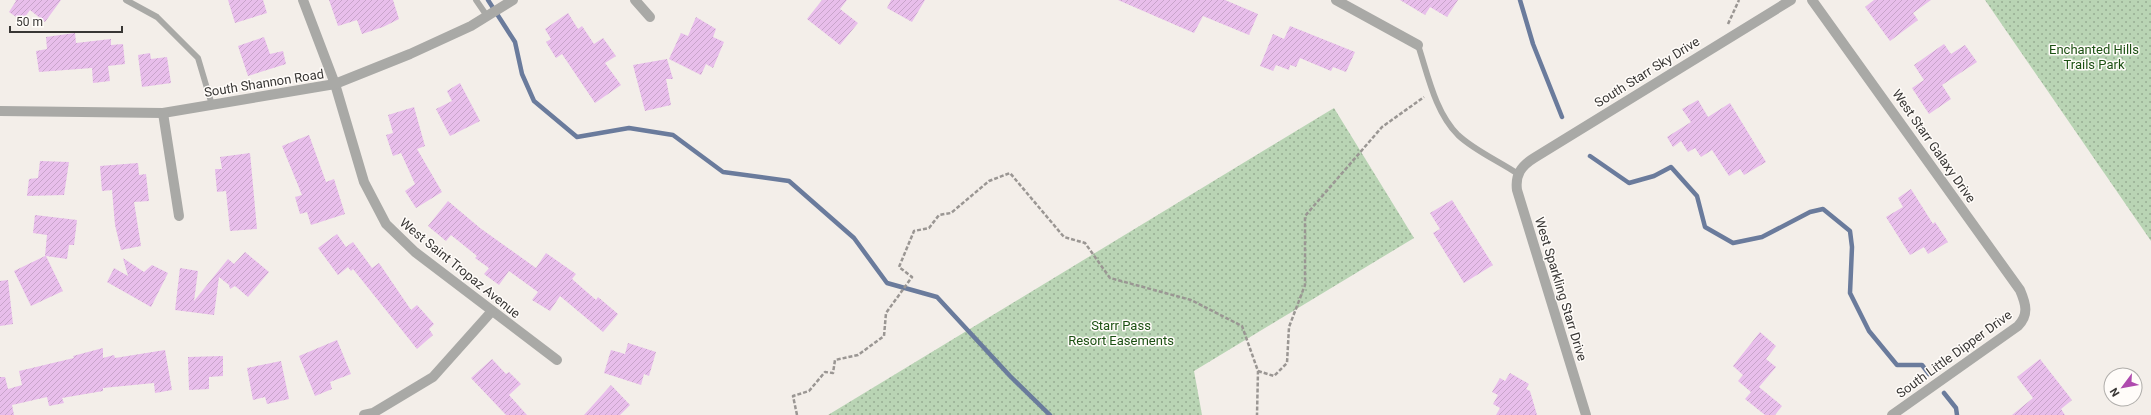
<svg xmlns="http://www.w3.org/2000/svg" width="2151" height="415" font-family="Roboto,sans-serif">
<defs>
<pattern id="green-dots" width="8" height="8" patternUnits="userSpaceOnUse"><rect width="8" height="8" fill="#b9d4b4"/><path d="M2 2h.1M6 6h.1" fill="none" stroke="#97ad93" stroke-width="1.8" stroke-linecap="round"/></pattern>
<pattern id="building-hatch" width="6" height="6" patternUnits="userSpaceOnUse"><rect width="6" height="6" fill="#e8beeb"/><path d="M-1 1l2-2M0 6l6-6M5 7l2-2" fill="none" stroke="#c8a4ca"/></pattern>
</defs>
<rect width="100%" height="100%" fill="#f3eee9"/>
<g fill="url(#green-dots)">
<polygon points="1985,0 2151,0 2151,241"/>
<polygon points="1334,108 1414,238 1194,371 1202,415 828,415"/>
</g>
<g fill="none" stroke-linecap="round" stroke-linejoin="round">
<g stroke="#6a7b9c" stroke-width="4.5">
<polyline points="488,0 515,42 522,74 534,101 577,137 629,128 673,135 723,172 789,181 854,238 887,283 937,297 1010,376 1050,415"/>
<polyline points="1520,0 1533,44 1562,117"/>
<polyline points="1590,156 1629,183 1654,176 1671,167 1697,196 1705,227 1733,243 1762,237 1810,212 1823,209 1850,231 1852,247 1850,293 1869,331 1897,365 1922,365 1929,374"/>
<polyline points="1944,393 1956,408 1957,415"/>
</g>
</g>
<g fill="url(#building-hatch)">
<polygon points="15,0 61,0 45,22 30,10 22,21 9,12 16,1"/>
<polygon points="228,0 263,0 267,13 235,23"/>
<polygon points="329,0 393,0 399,19 383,27 362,34 357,20 338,26"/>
<polygon points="822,0 847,0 840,9 858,23 840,45 807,19"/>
<polygon points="891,0 925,0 912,22 887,8"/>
<polygon points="1118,0 1225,0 1258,14 1249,35 1203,16 1194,33"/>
<polygon points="1400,0 1458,0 1447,17 1430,7 1425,15"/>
<polygon points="1874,0 1931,0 1913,13 1918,20 1890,41 1865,7"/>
<polygon points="568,13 578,29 582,26 594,44 603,38 616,56 605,63 621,85 595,103 562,54 556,58 546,42 551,39 545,29"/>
<polygon points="696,17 716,29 713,37 724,42 713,68 706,64 701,75 669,59 681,33 688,36"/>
<polygon points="1290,26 1355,52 1346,72 1333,67 1331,71 1300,58 1296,67 1290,65 1289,70 1276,65 1273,71 1260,66 1273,34 1284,39"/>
<polygon points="75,33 76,43 111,39 111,45 123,44 125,64 108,66 110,81 93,83 92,68 39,72 36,51 47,49 46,37"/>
<polygon points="264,37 270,54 283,51 286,64 248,76 238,46"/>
<polygon points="1944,44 1951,54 1965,45 1977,62 1942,85 1951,99 1929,114 1912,88 1924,80 1914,65"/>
<polygon points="150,53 151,59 167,57 171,83 142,87 138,55"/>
<polygon points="667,59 673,79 666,79 671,105 645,111 633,65"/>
<polygon points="460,83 480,121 450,136 436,109 452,101 447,91"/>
<polygon points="1698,100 1708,117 1730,103 1766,162 1744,175 1740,169 1729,176 1712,150 1701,157 1695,148 1688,152 1681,141 1673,147 1667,137 1691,122 1682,109"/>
<polygon points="414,107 425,146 417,149 442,192 416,208 405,191 415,184 401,153 393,156 386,135 393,133 388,115"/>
<polygon points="309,135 326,182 334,179 345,214 311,225 307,212 300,214 295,197 302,195 282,146"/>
<polygon points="250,153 257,229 230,231 226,191 217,192 215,169 222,169 220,157"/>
<polygon points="40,161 69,162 64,195 27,196 29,179 38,178"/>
<polygon points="138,163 139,175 146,174 149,201 134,202 141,246 121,250 115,225 112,190 102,191 100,166"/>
<polygon points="1911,189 1933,224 1935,222 1948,242 1928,254 1924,247 1910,255 1886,217 1903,207 1898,198"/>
<polygon points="1452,200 1493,265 1464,283 1433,233 1440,229 1430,213"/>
<polygon points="448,201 480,228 536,268 546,253 576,274 572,279 596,300 598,297 618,314 603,332 560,296 550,311 532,300 538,292 509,271 499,285 484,274 489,268 475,258 477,256 451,235 446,241 428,226"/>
<polygon points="35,215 77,220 74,245 69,245 67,259 46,256 63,291 31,306 14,271 45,256 47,235 33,233"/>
<polygon points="337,234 346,247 353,242 372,268 379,263 411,310 417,305 434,324 429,329 433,335 417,349 353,269 351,271 348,267 338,275 318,248"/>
<polygon points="245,252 269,272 248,297 235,286 230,289 229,285 219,277 214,315 175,310 180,268 198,271 194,301 228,259 234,264"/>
<polygon points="123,258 144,272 152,265 168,273 151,307 107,282 114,268 128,276"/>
<polygon points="8,280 13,324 0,326 0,281"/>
<polygon points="1760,332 1776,346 1766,359 1776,367 1759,387 1782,406 1775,415 1765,415 1745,399 1751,392 1738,381 1743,375 1733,366"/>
<polygon points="337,340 351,374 330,382 332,389 315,396 299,356"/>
<polygon points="628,343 656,352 649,376 644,374 641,385 604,373 611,350 625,354"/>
<polygon points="103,348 103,358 114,355 115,358 165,350 172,390 155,393 154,383 103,388 103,391 62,398 64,403 49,406 47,397 12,405 14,415 0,415 0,377 5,377 8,389 22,385 19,371 74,358 73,356"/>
<polygon points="223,356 223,376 209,377 209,389 189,390 188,357"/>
<polygon points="492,359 506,374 509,372 521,384 509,395 527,415 506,415 471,378"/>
<polygon points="2040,359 2072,400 2061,409 2065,415 2012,415 2033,398 2017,377"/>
<polygon points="281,361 289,399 267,404 265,397 253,400 247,368"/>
<polygon points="1510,373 1529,384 1526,389 1530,391 1537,415 1496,415 1500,408 1493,404 1498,395 1492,392 1500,378 1505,381"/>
<polygon points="611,385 630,405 620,415 584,415"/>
</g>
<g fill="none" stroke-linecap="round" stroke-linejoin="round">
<g stroke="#9a9693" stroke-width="2.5" stroke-dasharray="4 2" stroke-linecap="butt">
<polyline points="1728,24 1739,0"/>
<polyline points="1258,371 1274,376 1287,363 1289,327 1305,285 1305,216 1382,127 1424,97"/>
<polyline points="797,415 793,396 809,391 825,372 833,373 835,360 858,355 884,336 886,313 912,277 899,267 914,231 929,228 939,215 951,213 989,181 1010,173 1064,237 1085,243 1110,278 1191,300 1242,326 1258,371 1257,415"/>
</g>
<g stroke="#a9a9a6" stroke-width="6">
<polyline points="126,0 157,17 198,58 212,105"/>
<polyline points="476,0 487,16"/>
<path d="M1418,45C1428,75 1435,112 1458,135C1475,151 1499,161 1518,174"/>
</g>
<g stroke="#a9a9a6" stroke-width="10">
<polyline points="303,0 335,84 364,182 386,224 415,252 557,360"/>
<polyline points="635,0 650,17"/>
<polyline points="1336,0 1418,45"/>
<path d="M1812,0L2020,290C2026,304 2029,315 2018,326L1892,415"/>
<polyline points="0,111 163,113 335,84 410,54 471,26 513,0"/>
<polyline points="163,113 179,216"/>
<polyline points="364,415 373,413 433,377 492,311"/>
<path d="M1586,415L1517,190C1515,175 1521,166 1534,158L1791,0"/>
</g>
</g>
<g text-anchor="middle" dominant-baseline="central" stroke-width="3" stroke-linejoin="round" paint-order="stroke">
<g font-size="13" fill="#1c5013" stroke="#fffcf9">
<text x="2094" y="49">Enchanted Hills<tspan x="2094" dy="15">Trails Park</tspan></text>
<text x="1121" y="325">Starr Pass<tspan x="1121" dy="15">Resort Easements</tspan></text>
</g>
<g font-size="13" fill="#383634" stroke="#fffcf9">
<text transform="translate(1647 72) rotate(-32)">South Starr Sky Drive</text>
<text transform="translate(264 83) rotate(-9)">South Shannon Road</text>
<text transform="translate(1934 146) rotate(55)">West Starr Galaxy Drive</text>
<text transform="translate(460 268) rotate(39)">West Saint Tropaz Avenue</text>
<text transform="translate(1561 289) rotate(73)">West Sparkling Starr Drive</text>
<text transform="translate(1954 354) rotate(-36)">South Little Dipper Drive</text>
</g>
</g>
<g transform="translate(2123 387) rotate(238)"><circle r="19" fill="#fffcf9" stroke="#afadaa"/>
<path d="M0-3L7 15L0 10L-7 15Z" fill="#af4aae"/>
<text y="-6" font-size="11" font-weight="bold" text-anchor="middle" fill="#383634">N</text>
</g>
<path d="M10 26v6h112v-6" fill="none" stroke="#383634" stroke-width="2"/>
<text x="16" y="26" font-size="12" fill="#383634" stroke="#fffcf9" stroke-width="3" paint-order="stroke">50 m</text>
</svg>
